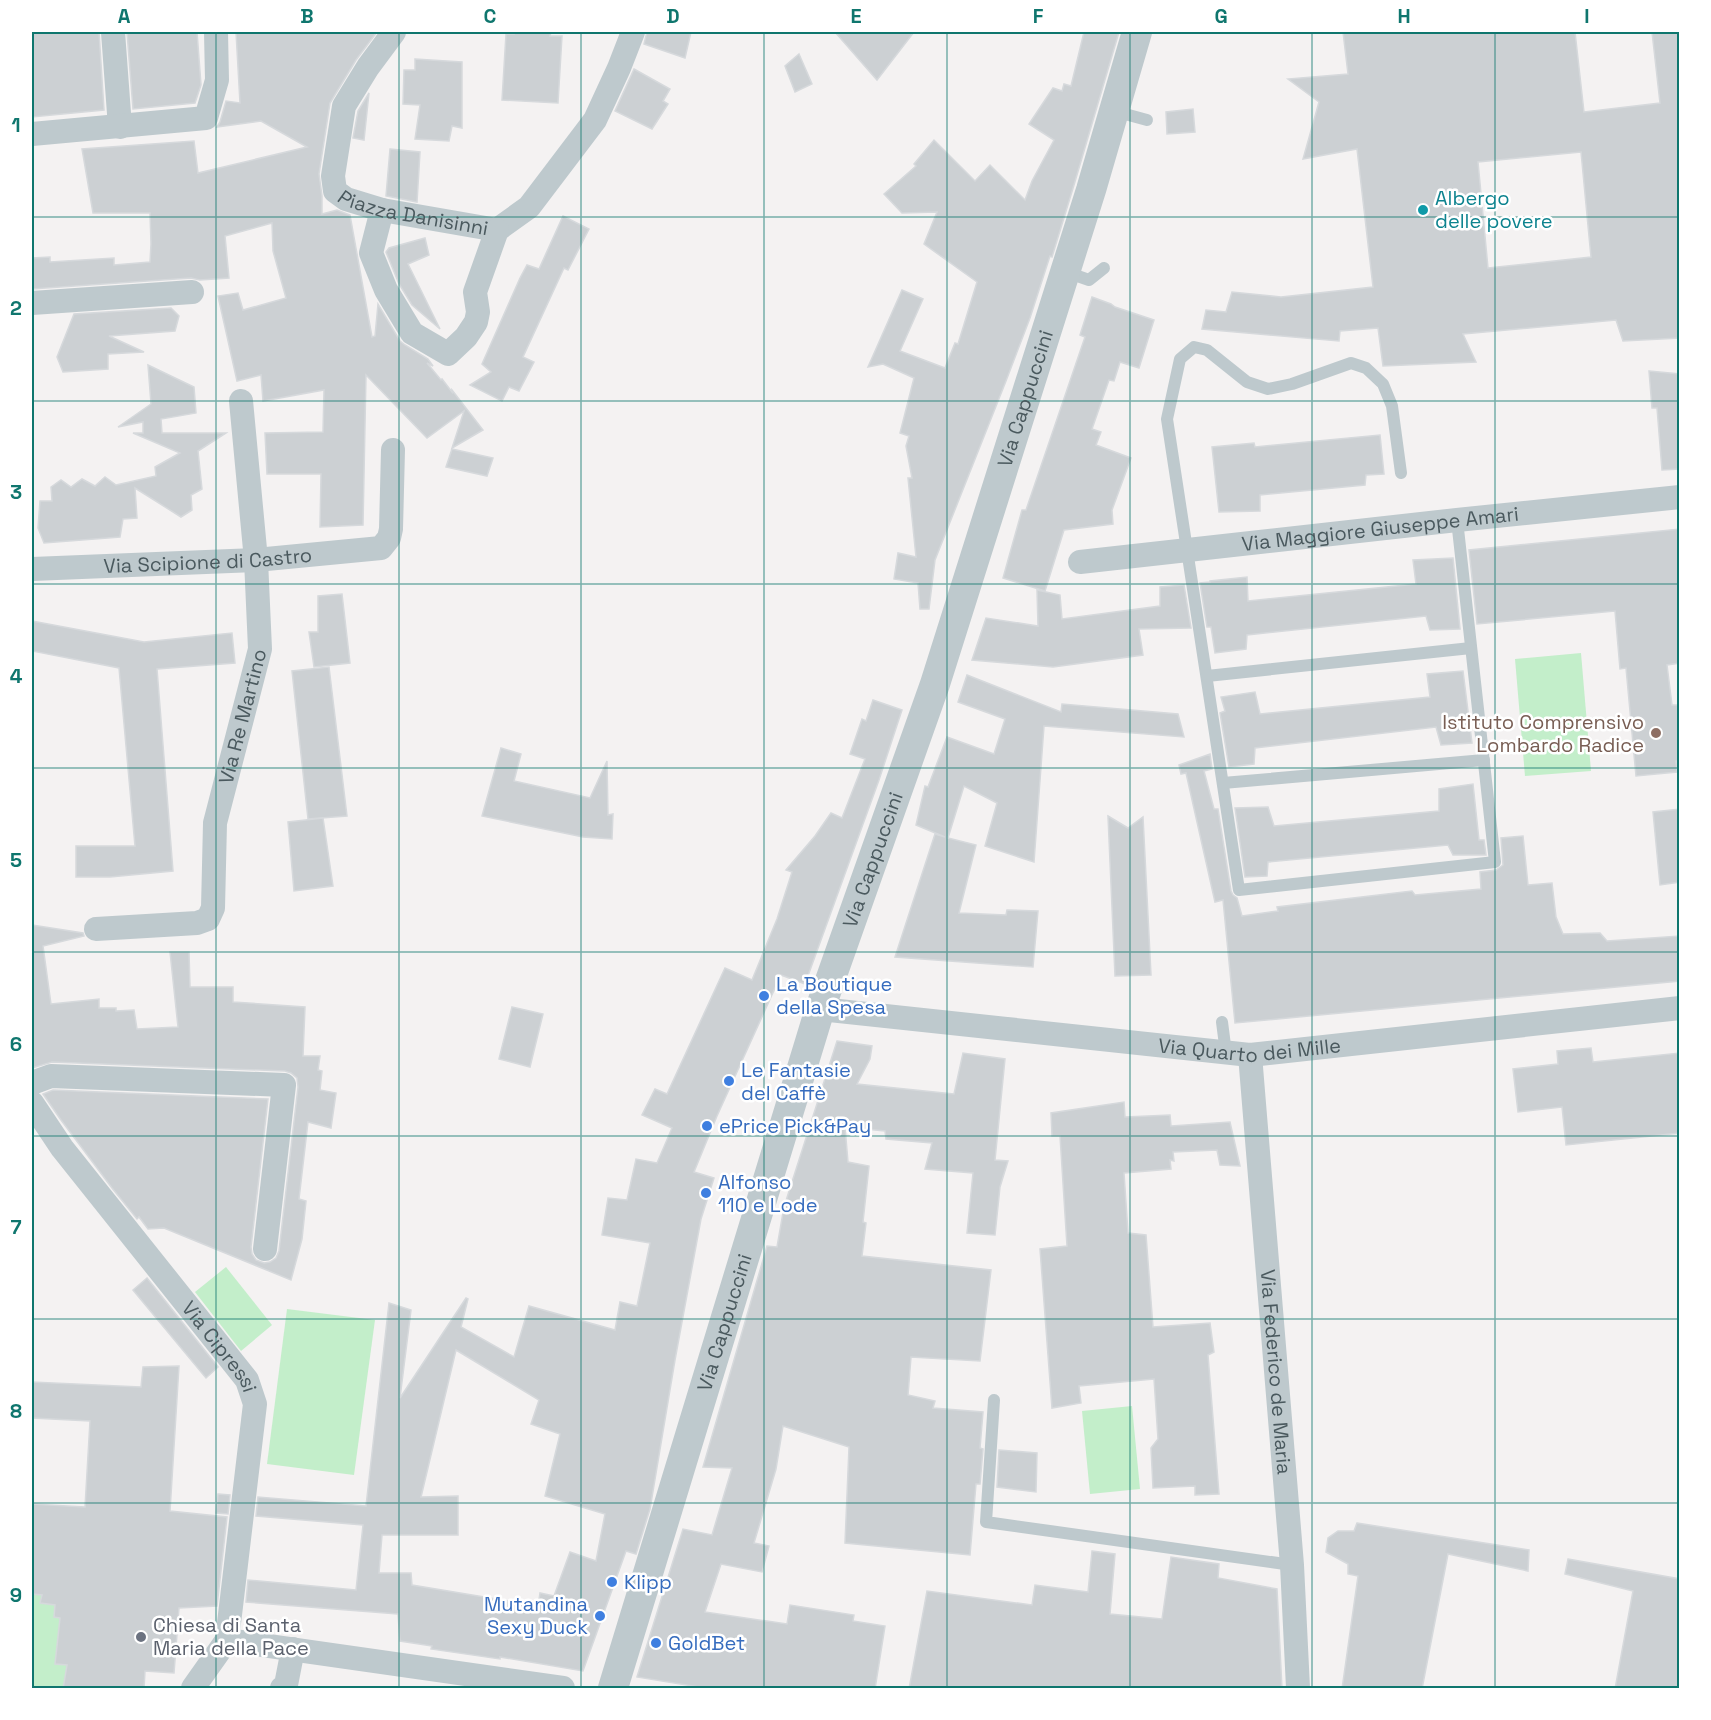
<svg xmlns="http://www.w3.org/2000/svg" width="1711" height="1720" font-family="'Space Grotesk',sans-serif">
<rect width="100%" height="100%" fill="#f4f2f2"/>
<g fill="#c3eeca">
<polygon points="1581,653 1591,771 1525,776 1515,659"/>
<polygon points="226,1267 272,1325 241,1351 195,1292"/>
<polygon points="287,1309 375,1320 354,1475 267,1464"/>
<polygon points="1132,1406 1140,1489 1090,1494 1082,1411"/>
<polygon points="32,1594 42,1595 41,1603 55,1605 54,1617 60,1618 56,1663 84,1666 82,1688 32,1688"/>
</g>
<g fill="#ccd0d3" stroke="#d6d9dc" stroke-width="1.5" fill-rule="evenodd">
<polygon points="32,32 99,32 104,110 32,117"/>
<polygon points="127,32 197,32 201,85 195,103 133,109"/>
<polygon points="236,32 377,32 356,60 330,103 319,174 322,196 322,214 337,210 350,215 372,337 375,336 378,304 400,341 405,345 428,359 433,366 427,363 441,380 442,379 452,392 452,390 483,430 452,448 464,411 427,438 366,375 363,525 320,527 321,474 267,474 265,433 323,432 324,390 263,401 261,375 237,381 218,296 238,293 243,310 286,298 273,251 272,223 225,236 229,278 200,280 191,278 32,289 32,258 50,257 50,262 114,258 114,265 150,262 151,244 150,213 93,213 82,149 194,141 198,173 307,147 261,121 217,127 220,122 226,101 240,103"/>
<polygon points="514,32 551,32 550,36 562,36 558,103 502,100 506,34 514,34"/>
<polygon points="647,32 691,32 685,58 644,44"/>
<polygon points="835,32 914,32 877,80"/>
<polygon points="1084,32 1119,32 1074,185 1052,257 1050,256 1030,318 1006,381 935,560 929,609 920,609 918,583 894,579 898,553 916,557 908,478 912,478 906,446 909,436 900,433 914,378 883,364 868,367 902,290 923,299 900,351 945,368 955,343 958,344 977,282 924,244 937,212 902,213 884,194 916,166 914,164 934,140 975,181 990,165 1025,200 1032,181 1054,140 1029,124 1053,88 1062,91 1064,84 1071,86"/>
<path d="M1343,32H1575L1584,112L1660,103L1652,32H1680V338L1623,341L1616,320L1463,334L1476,362L1383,366L1378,328L1340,331L1339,341L1202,329L1206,310L1226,312L1232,292L1281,297L1373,287L1357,149L1303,159L1319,102L1288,79L1348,74ZM1581,152L1591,257L1488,268L1478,162Z"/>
<polygon points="799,54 812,84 795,92 785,66"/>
<polygon points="415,59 462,62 462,128 452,126 449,141 415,139 420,105 403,104 404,70 415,70"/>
<polygon points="634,69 670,89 663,101 668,104 652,129 615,111"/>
<polygon points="369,93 364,140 353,138 358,111"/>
<polygon points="1193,109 1195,132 1167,134 1166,112"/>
<polygon points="390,149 420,152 417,202 386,196"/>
<polygon points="563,216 589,229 568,270 564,268 523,357 534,362 519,391 509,387 502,401 470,385 491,372 482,364 520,278 527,265 539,269"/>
<polygon points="425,238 429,255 408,264 440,329 412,305 399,284 386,252 389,248"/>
<polygon points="1092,297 1111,304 1115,307 1154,320 1139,368 1120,362 1114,381 1109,380 1092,429 1101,432 1096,445 1131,458 1112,510 1113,524 1064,530 1045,591 1003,578 1022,510 1026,510 1085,337 1080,335"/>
<polygon points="171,308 179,316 175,331 109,336 144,352 108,354 108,369 63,372 57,357 74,314"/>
<polygon points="148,365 194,387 196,413 161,419 162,433 226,433 198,451 202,489 191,495 192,510 181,517 135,488 137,518 123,519 120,537 44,543 38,528 40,501 52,501 51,487 61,480 71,487 82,479 95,486 105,477 116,485 156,476 155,467 180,453 133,433 143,433 143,422 118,427 151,404"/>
<polygon points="1649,371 1680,374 1680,469 1662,470 1657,408 1652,408"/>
<polygon points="1380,435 1384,474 1366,475 1365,485 1260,495 1260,511 1219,512 1212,447 1254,443 1255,447"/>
<polygon points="452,449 493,458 487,476 446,467"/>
<polygon points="1680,529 1680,663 1667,665 1672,705 1680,705 1680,760 1676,761 1677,772 1636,776 1626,668 1620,669 1615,611 1477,624 1469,550"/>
<polygon points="1453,558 1460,629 1430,630 1426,616 1247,635 1246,649 1215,653 1211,627 1207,627 1200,583 1210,582 1210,581 1247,577 1248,601 1416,584 1413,560"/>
<polygon points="1184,585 1191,628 1139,629 1143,655 1053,667 972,660 986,618 1038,626 1037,590 1060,595 1062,619 1160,606 1160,587"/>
<polygon points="342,594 350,663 314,667 309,632 318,632 318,596"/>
<polygon points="32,621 144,642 232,633 235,663 157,669 173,871 110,877 76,877 76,846 135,846 119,668 32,651"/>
<polygon points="329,667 347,816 308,819 292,671"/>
<polygon points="1463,671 1472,743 1441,745 1436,727 1255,748 1254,764 1229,767 1220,713 1225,711 1221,697 1255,692 1260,714 1430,697 1427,674"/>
<polygon points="967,675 1061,712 1062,704 1178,714 1184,737 1044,726 1034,862 985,846 997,803 964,786 948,838 976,845 959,913 1006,915 1007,910 1038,911 1033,967 895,957 935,834 945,837 916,825 925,786 928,787 947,737 994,754 1005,719 958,702"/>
<path d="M873,700L902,710L879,780L805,984L781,975L717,1116L694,1172L714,1178L701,1219L675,1360L650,1509L636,1554L626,1551L583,1671L500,1657V1659L431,1649L432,1646L400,1641L398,1614L246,1602L248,1580L356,1590L363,1525L256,1516L258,1497L366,1506L389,1303L411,1310L400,1398L466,1298L468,1299L461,1327L514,1357L529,1306L615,1330L620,1302L637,1306L650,1243L602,1235L608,1198L627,1200L636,1159L657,1163L672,1128L642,1115L655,1089L667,1094L725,968L752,980L777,919L792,872L786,870L815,836L831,813L842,818L865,759L850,754L862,719L866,721ZM456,1350L539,1400L531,1424L560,1434L545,1496L605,1514L596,1561L570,1552L554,1596L540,1593L538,1606L412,1585L411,1573H379L382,1535H458V1496L421,1497Z"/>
<polygon points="501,748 521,754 514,781 590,798 607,761 608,815 613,814 612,839 583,837 482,816"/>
<polygon points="1210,754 1212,769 1204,771 1214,809 1218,809 1231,891 1233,895 1237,898 1242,916 1278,911 1277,907 1412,891 1415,895 1481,889 1480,872 1496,870 1503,865 1501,838 1523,836 1528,885 1552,883 1556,917 1563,934 1600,933 1607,941 1680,936 1680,981 1235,1023 1223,900 1215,902 1186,773 1181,774 1179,765"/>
<polygon points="1473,784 1479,840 1484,840 1486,855 1453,855 1448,845 1268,862 1267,876 1245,877 1235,808 1268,807 1274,826 1439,811 1439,789"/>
<polygon points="1680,809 1680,882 1660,885 1653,812"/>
<polygon points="1108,816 1128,828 1143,817 1151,975 1115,976"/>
<polygon points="323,818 333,886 294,891 288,822"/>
<polygon points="32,925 83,933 84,936 43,946 51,1004 99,999 99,1008 116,1008 116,1011 134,1010 137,1029 178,1027 170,952 189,952 190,987 233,987 233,1002 305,1007 303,1056 320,1056 318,1070 322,1071 320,1090 336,1093 331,1128 308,1122 299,1199 306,1201 302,1239 291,1280 164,1228 148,1229 139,1217 137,1219 112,1188 61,1120 43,1094 53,1090 268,1099 251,1247 252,1254 256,1260 264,1263 270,1262 276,1258 279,1251 298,1087 297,1078 291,1073 285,1071 52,1062 32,1068"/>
<polygon points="512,1007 543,1014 530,1067 499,1059"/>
<polygon points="837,1041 872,1046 870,1059 857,1084 954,1094 963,1053 1005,1059 995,1160 1008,1161 1000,1187 995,1235 967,1233 973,1173 925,1169 932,1143 886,1139 885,1131 845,1127 848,1162 869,1166 863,1222 866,1223 862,1256 991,1270 980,1361 911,1357 908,1395 935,1401 933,1408 983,1412 980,1448 983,1449 980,1484 976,1484 970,1555 845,1543 849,1447 783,1426 776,1469 754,1543 769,1546 762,1572 721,1564 705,1612 787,1624 790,1605 854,1615 853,1621 885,1626 875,1689 711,1689 637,1677 683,1529 712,1535 732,1468 703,1467 767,1246 777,1247 784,1207"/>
<polygon points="1591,1048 1593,1062 1680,1053 1680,1133 1566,1145 1562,1107 1518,1112 1513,1069 1558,1064 1557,1051"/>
<polygon points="1124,1102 1125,1117 1170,1115 1171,1126 1230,1122 1240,1166 1220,1165 1217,1150 1173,1152 1174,1161 1170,1160 1171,1169 1124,1173 1128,1233 1146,1235 1153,1327 1210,1323 1214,1352 1208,1355 1219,1494 1195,1495 1195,1486 1153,1488 1151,1448 1158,1439 1154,1379 1079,1386 1081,1403 1052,1408 1040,1249 1067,1246 1060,1136 1052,1136 1051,1113"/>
<polygon points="147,1278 218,1367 206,1378 133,1290"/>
<polygon points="179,1366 170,1511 227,1517 217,1606 179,1608 174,1673 145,1671 144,1689 63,1689 67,1665 55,1664 60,1618 54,1617 55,1605 40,1603 42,1595 32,1594 32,1504 85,1507 90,1421 32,1418 32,1382 141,1387 143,1367"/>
<polygon points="999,1450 1037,1453 1036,1492 997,1487"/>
<polygon points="218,1494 230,1495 228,1514 216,1513"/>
<polygon points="1357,1523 1529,1550 1528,1571 1448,1554 1422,1689 1342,1689 1358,1576 1348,1574 1348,1564 1326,1552 1328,1538 1338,1531 1354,1531"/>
<polygon points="1092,1551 1115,1554 1110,1614 1162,1619 1171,1557 1219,1564 1218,1578 1277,1589 1282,1689 909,1689 927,1591 1032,1605 1035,1585 1088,1592"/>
<polygon points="1568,1559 1680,1579 1680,1689 1615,1689 1633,1591 1565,1574"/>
</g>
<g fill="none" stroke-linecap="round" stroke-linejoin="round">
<g stroke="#bec9cd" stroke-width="12">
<polyline points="1114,111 1147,120"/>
<polyline points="1066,272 1089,280 1104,268"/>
<polyline points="1401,473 1392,406 1383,384 1366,368 1351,363 1292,384 1268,389 1247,382 1207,350 1194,347 1180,359 1167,419 1239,890 1495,862 1457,520"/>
<polyline points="1207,676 1471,648"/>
<polyline points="1223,783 1484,760"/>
<polyline points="1222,1022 1226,1053"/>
<polyline points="994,1400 986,1522 1292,1565"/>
</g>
<g stroke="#bec9cd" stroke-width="24">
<polyline points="113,32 120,127"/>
<path id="s1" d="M394,32L368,67L344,106L333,176L335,191L346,199L382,210L497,230L529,207L595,120L619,68L633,32"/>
<polyline points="32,134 206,118 217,80 216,32"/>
<polyline points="382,210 371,253 386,290 412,333 448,354 466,337 476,322 478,312 475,292 497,230"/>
<polyline points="32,303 192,292"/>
<path id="s2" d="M1080,562L1457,520L1680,497"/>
<path id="s3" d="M32,569L256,560L381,548L389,538L391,529L393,450"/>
<path id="s4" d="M96,929L197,923L208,919L213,908L215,823L260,649L256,560L241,401"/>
<path id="s5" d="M820,1009L1250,1055L1680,1008"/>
<path id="s6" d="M1250,1055L1292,1565L1298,1688"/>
<polyline points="32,1083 51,1076 284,1085 265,1249"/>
<path id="s7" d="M32,1103L62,1148L247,1380L255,1404L227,1640L193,1688"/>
<polyline points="227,1640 563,1688"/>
<polyline points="282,1688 286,1685 293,1649"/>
</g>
<path stroke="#bec9cd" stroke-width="30" id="s8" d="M613,1688L820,1009L935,684L1091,190L1137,32"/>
</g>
<path fill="none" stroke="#0f766e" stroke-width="1.5" stroke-opacity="0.55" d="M216,32V1688M399,32V1688M581,32V1688M764,32V1688M947,32V1688M1130,32V1688M1312,32V1688M1495,32V1688M32,217H1680M32,401H1680M32,584H1680M32,768H1680M32,952H1680M32,1136H1680M32,1319H1680M32,1503H1680"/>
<circle fill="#0f9aa8" stroke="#fff" stroke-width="2" cx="1423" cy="210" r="6"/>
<circle fill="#8d6e63" stroke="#fff" stroke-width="2" cx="1656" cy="733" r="6"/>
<g fill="#3f7fe0" stroke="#fff" stroke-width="2">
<circle cx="764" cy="996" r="6"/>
<circle cx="729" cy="1081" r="6"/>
<circle cx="707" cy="1126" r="6"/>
<circle cx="706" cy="1193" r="6"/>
<circle cx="612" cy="1582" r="6"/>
<circle cx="600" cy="1616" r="6"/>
<circle cx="656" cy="1643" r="6"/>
</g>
<circle fill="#6b7280" stroke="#fff" stroke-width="2" cx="141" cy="1637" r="6"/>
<g text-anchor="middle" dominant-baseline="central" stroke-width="5" stroke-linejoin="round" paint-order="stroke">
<g font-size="20" fill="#0d838f" stroke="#fff" text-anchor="start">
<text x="1435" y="198">Albergo<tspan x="1435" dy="23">delle povere</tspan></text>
</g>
<g font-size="20" fill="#4a595e" stroke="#fff">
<text stroke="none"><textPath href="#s1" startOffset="258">Piazza Danisinni</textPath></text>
<text stroke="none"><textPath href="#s8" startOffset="1354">Via Cappuccini</textPath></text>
<text stroke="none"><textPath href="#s2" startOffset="302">Via Maggiore Giuseppe Amari</textPath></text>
<text stroke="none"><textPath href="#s3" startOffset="176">Via Scipione di Castro</textPath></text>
<text stroke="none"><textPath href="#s4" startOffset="320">Via Re Martino</textPath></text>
<text stroke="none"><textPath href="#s8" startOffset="868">Via Cappuccini</textPath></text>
<text stroke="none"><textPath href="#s5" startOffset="432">Via Quarto dei Mille</textPath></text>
<text stroke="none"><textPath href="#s8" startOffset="382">Via Cappuccini</textPath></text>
<text stroke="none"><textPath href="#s7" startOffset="308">Via Cipressi</textPath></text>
<text stroke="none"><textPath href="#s6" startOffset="318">Via Federico de Maria</textPath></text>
</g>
<g font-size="20" fill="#785e54" stroke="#fff" text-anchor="end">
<text x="1644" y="722">Istituto Comprensivo<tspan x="1644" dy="23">Lombardo Radice</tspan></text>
</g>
<g font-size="20" fill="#366cbe" stroke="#fff" text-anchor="start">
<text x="776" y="984">La Boutique<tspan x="776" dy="23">della Spesa</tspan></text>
<text x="741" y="1070">Le Fantasie<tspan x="741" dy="23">del Caffè</tspan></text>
<text x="719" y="1126">ePrice Pick&amp;Pay</text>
<text x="718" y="1182">Alfonso<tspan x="718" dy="23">110 e Lode</tspan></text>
<text x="624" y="1582">Klipp</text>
<text x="588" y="1604" text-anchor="end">Mutandina<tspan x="588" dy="23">Sexy Duck</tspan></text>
<text x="668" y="1643">GoldBet</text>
</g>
<g font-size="20" fill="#5b616d" stroke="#fff" text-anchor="start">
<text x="153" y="1625">Chiesa di Santa<tspan x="153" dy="23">Maria della Pace</tspan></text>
</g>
</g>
<rect width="1711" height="1720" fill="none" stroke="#ffffff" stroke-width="66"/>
<rect x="33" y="33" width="1645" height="1654" fill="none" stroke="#0f766e" stroke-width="2"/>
<g font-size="20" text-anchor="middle" font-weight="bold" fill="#0f766e">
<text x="124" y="23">A</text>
<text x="307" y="23">B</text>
<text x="490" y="23">C</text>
<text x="673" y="23">D</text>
<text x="856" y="23">E</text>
<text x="1038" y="23">F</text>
<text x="1221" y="23">G</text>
<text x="1404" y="23">H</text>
<text x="1587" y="23">I</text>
<text x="16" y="132">1</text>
<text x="16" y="315">2</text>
<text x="16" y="499">3</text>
<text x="16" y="683">4</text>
<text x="16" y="867">5</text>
<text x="16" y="1051">6</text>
<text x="16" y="1234">7</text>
<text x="16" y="1418">8</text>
<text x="16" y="1602">9</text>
</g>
</svg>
